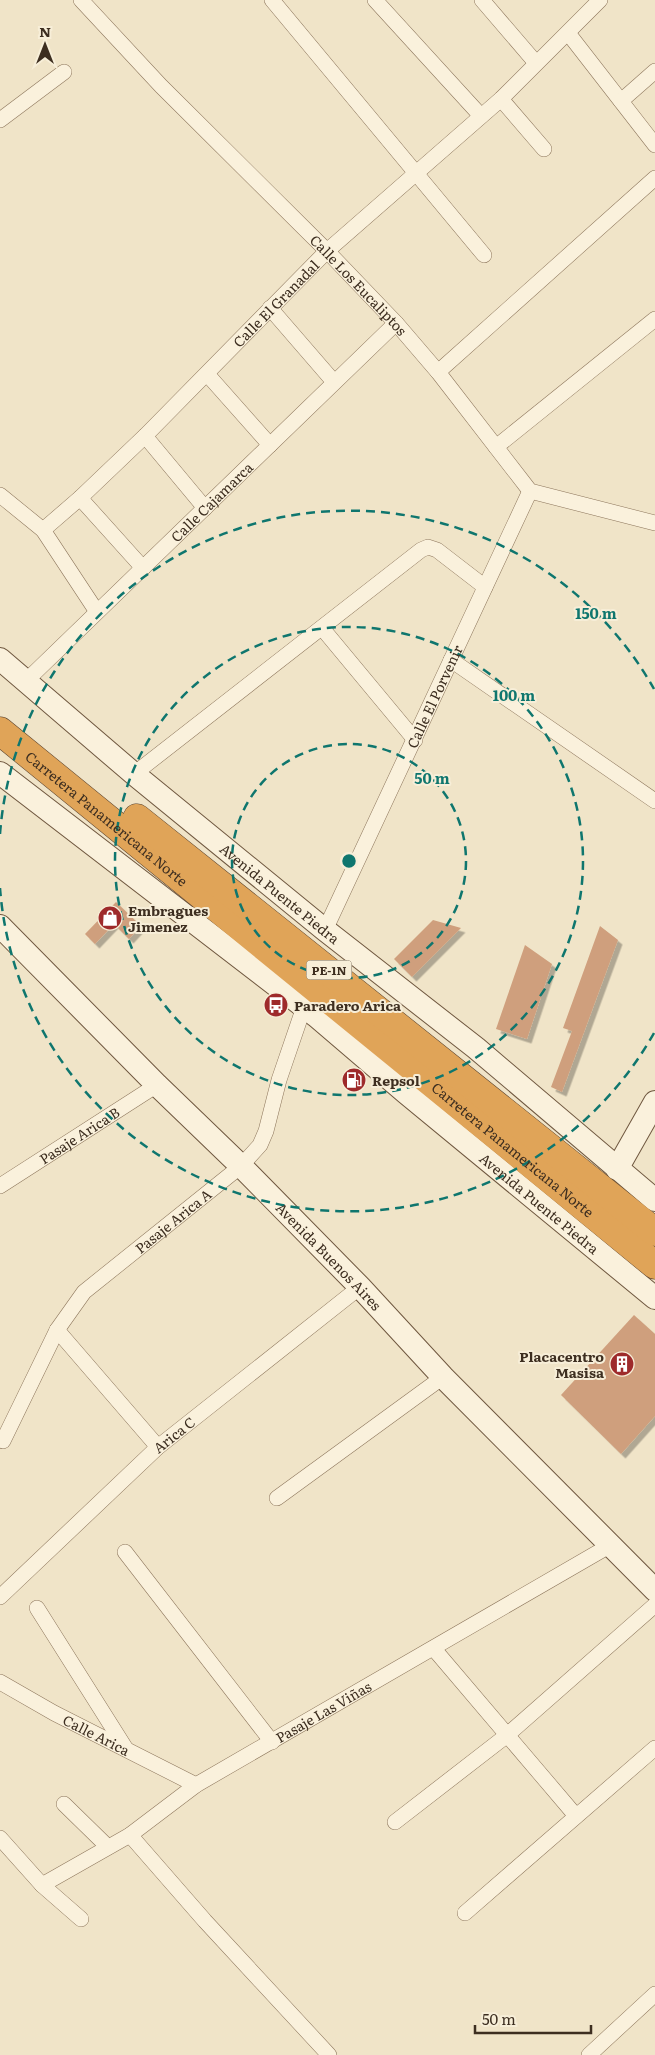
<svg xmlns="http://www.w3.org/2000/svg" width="655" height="2055" font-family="Literata,serif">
<defs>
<filter id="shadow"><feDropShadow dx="4.5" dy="4.5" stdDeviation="0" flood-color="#0004"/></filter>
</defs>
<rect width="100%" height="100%" fill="#f0e4c8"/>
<g fill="#cf9f7d" filter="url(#shadow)">
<polygon points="116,902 141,926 129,939 114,924 95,944 85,934"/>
<polygon points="433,920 461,928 412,977 394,959"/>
<polygon points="600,926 618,940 562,1092 551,1087 572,1031 563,1028"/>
<polygon points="525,945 552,964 527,1039 496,1029"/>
<polygon points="634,1315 655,1334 655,1416 621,1454 561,1395"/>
</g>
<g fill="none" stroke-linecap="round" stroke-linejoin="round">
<defs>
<g id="street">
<path id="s1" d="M81,0L161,86L327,251L396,323L438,372L530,491L655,523"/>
<polyline points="272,0 484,255"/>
<polyline points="375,0 481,116"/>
<polyline points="482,0 536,63"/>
<polyline points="568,33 655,145"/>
<polyline points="501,99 544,149"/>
<polyline points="621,101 655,71"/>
<polyline points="0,120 64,72"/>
<polyline points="270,308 334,382"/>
<polyline points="438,372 655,178"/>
<polyline points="207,374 270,445"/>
<polyline points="145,436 205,508"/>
<polyline points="496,447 655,319"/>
<polyline points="0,495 43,530 97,612"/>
<polyline points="80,498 143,568"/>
<path id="s2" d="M43,530L80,498L145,436L327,251L501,99L600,0"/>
<polyline points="322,628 415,740"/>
<polyline points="451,660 655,801"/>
<path id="s3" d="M26,681L396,323"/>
<polyline points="134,774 421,550 428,547 437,550 485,587"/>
<path id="s4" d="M325,930L530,491"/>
<path id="s5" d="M0,1186L157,1085"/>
<polyline points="57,1330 158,1447"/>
<path id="s6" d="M3,1441L57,1330L84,1292L241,1166L260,1145L266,1131L279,1080L307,998"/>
<polyline points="277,1498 443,1377"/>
<polyline points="125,1552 272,1742"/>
<path id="s7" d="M0,1597L158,1447L360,1287"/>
<polyline points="37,1608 126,1749"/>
<polyline points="434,1649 576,1816"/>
<path id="s8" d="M0,1682L54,1713L196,1785"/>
<polyline points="64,1804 108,1847"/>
<polyline points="395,1822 506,1736 655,1605"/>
<polyline points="130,1835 205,1921 329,2055"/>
<polyline points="0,1838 42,1885 81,1919"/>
<path id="s9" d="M42,1885L130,1835L196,1785L609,1546"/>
<polyline points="465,1913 655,1748"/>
<polyline points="589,2055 655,1994"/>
</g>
<g id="secondary">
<path id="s10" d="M0,659L134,774L325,930L476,1048L655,1200"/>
<path id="s11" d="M0,773L316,1016L406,1093L655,1298"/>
<path id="s12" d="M0,926L157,1085L241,1166L360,1287L443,1377L655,1590"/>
<polyline points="617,1169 655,1102"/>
</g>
<g id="highway">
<path id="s13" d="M0,731L655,1265"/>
<polyline points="137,818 655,1232"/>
</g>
</defs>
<use href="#street" stroke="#8d765c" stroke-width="16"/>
<use href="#secondary" stroke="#6f573f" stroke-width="24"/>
<use href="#highway" stroke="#5b4430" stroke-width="29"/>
<use href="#street" stroke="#faf1dc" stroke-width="15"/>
<use href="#secondary" stroke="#faf1dc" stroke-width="22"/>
<use href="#highway" stroke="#e0a458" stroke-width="28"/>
</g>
<g fill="none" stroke="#0f766e" stroke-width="2.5" stroke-dasharray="9 6">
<circle cx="349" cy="861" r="117"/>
<circle cx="349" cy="861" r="234"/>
<path d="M654 1033A350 350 0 0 1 0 888M0 834A350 350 0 0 1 654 689"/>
</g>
<defs>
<symbol id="shop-disc" viewBox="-11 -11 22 22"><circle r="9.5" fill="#9e2a2b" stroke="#f7eed8"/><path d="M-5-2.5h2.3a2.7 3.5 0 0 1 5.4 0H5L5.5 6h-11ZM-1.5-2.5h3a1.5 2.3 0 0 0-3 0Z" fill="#fff"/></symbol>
<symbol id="bus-disc" viewBox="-11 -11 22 22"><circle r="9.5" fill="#9e2a2b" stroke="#f7eed8"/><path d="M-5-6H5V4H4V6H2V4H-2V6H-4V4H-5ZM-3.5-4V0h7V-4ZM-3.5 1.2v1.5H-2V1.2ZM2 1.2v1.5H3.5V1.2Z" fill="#fff"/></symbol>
<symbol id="fuel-disc" viewBox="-11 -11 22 22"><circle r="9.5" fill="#9e2a2b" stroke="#f7eed8"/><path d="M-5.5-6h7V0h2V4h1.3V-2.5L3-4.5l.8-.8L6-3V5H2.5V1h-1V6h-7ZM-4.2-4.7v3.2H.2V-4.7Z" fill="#fff"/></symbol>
<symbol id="building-disc" viewBox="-11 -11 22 22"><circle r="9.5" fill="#9e2a2b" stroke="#f7eed8"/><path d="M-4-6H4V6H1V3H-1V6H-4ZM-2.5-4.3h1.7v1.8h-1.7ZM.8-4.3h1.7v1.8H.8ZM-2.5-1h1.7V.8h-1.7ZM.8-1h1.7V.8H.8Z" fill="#fff"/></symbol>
</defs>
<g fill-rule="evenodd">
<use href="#shop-disc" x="96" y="904" width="28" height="28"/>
<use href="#bus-disc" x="262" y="991" width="28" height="28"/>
<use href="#fuel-disc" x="340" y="1066" width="28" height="28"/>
<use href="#building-disc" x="608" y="1350" width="28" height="28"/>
</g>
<g text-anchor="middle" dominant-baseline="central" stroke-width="4" stroke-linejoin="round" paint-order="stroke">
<rect fill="#f7eed8" stroke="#756857" stroke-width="1" x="306.5" y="960.5" width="45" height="19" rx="4"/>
<g font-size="12" font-weight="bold" fill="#3d2e20">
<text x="329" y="970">PE-1N</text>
</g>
<g font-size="14" fill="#3d2e20" stroke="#f7eed8">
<text stroke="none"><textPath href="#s1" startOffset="398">Calle Los Eucaliptos</textPath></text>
<text stroke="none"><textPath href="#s2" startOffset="325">Calle El Granadal</textPath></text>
<text stroke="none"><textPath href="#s3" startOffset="258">Calle Cajamarca</textPath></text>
<text stroke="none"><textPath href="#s4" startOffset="258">Calle El Porvenir</textPath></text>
<text stroke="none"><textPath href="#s13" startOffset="138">Carretera Panamericana Norte</textPath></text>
<text stroke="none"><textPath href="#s10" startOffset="365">Avenida Puente Piedra</textPath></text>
<text stroke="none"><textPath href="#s5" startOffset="94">Pasaje Arica B</textPath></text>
<text stroke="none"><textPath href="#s13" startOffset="662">Carretera Panamericana Norte</textPath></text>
<text stroke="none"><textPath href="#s11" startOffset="690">Avenida Puente Piedra</textPath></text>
<text stroke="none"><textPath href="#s6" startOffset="284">Pasaje Arica A</textPath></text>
<text stroke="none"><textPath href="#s12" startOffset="466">Avenida Buenos Aires</textPath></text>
<text stroke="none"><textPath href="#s7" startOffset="238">Arica C</textPath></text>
<text stroke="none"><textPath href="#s9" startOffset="331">Pasaje Las Viñas</textPath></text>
<text stroke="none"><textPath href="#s8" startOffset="110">Calle Arica</textPath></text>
</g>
<g font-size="14" font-weight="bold" fill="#3d2e20" stroke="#f7eed8" text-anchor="start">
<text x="128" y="910">Embragues<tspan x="128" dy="16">Jimenez</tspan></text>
<text x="294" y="1005">Paradero Arica</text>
<text x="372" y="1080">Repsol</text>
<text x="604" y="1356" text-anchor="end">Placacentro<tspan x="604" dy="16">Masisa</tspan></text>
</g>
</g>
<circle cx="349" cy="861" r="8" fill="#0f766e" stroke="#f7eed8" stroke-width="2.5"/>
<g font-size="15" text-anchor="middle" font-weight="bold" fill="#0f766e" stroke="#f7eed8" stroke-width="4" stroke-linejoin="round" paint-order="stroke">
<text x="596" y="619">150 m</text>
<text x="514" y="701">100 m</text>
<text x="432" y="784">50 m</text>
</g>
<g transform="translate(45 45)" stroke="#f7eed8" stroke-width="4" paint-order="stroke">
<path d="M0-4L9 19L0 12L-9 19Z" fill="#3d2e20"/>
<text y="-8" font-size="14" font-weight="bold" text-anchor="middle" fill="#3d2e20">N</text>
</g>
<path d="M475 2025v8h116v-8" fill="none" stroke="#3d2e20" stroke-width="2.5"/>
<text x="482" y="2025" font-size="15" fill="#3d2e20" stroke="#f7eed8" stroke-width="4" paint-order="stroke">50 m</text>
</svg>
